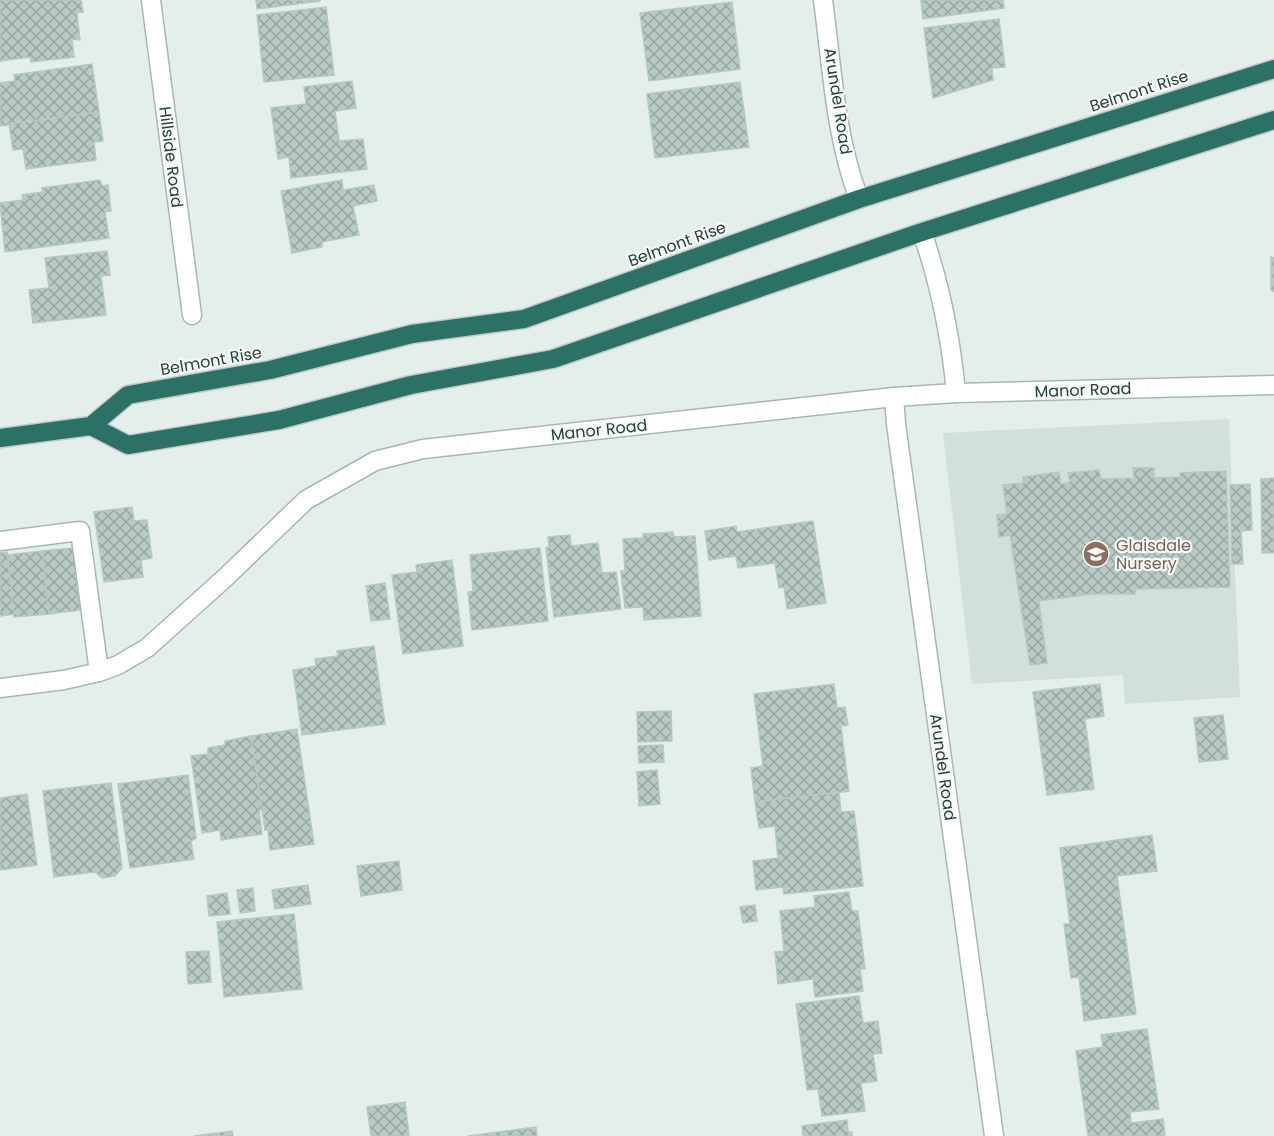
<svg xmlns="http://www.w3.org/2000/svg" width="1274" height="1136" font-family="Poppins,sans-serif">
<defs>
<pattern id="building-cross-hatch" width="8" height="8" patternUnits="userSpaceOnUse" patternTransform="scale(1.5)"><rect width="8" height="8" fill="#b9cac4"/><path d="M0 0l8 8M0 8l8-8" fill="none" stroke="#96a6a0"/></pattern>
</defs>
<rect width="100%" height="100%" fill="#e4efeb"/>
<polygon fill="#d2dfda" points="1229,419 1240,697 1125,704 1123,675 972,684 943,433"/>
<g fill="url(#building-cross-hatch)" stroke="#b6c9c2" stroke-width="1.5">
<polygon points="0,0 81,0 83,12 77,13 80,40 72,39 74,57 31,62 30,57 0,61"/>
<polygon points="256,0 320,0 320,1 257,9"/>
<polygon points="921,0 1003,0 1004,8 923,19"/>
<polygon points="732,2 740,69 649,81 640,13"/>
<polygon points="326,7 334,75 264,82 257,15"/>
<polygon points="999,19 1005,67 992,68 993,80 933,98 924,28"/>
<polygon points="92,64 99,112 0,126 0,83 15,81 14,75"/>
<polygon points="352,81 356,108 335,111 339,141 363,139 367,169 291,178 289,157 278,159 271,108 306,104 304,87"/>
<polygon points="740,82 749,147 655,158 647,94"/>
<polygon points="99,112 103,141 94,142 96,160 26,169 23,149 13,150 9,124"/>
<polygon points="100,180 102,186 108,185 111,211 105,212 109,238 5,252 0,203 23,200 22,195 43,192 42,188"/>
<polygon points="342,180 343,190 374,185 377,201 353,206 359,235 322,242 322,247 292,253 281,191"/>
<polygon points="107,251 110,275 101,276 106,315 33,323 29,290 49,288 45,258"/>
<polygon points="1271,257 1274,258 1274,292 1271,290"/>
<polygon points="1133,468 1154,468 1154,478 1180,477 1180,473 1226,471 1230,587 1136,589 1135,594 1092,594 1039,601 1047,663 1030,665 1010,535 999,537 997,515 1007,514 1003,485 1023,483 1023,477 1059,472 1061,484 1070,482 1068,473 1099,470 1101,479 1134,478"/>
<polygon points="1274,478 1274,553 1262,553 1261,479"/>
<polygon points="1250,484 1252,530 1241,531 1243,564 1232,564 1230,485"/>
<polygon points="132,507 134,521 147,520 152,558 141,560 143,577 104,582 94,512"/>
<polygon points="813,521 826,603 787,609 784,587 779,588 775,563 738,568 736,556 709,560 705,531 736,526 737,532"/>
<polygon points="673,532 674,537 695,536 701,616 644,620 643,607 625,608 621,571 625,571 623,539 643,538 643,534"/>
<polygon points="570,535 571,546 598,543 602,573 616,572 621,609 554,617 546,548 549,547 548,537"/>
<polygon points="73,548 80,610 49,614 42,551"/>
<polygon points="540,548 548,621 472,630 468,592 473,591 470,555"/>
<polygon points="42,551 49,614 14,617 7,555"/>
<polygon points="7,552 14,614 0,616 0,553"/>
<polygon points="452,560 463,646 403,654 392,575 417,572 416,565"/>
<polygon points="385,583 390,619 371,621 366,586"/>
<polygon points="374,646 385,724 302,735 293,670 316,666 315,659 338,656 337,651"/>
<polygon points="834,684 837,708 845,707 848,725 841,726 849,791 755,802 751,768 763,766 754,694"/>
<polygon points="1100,684 1104,716 1085,719 1094,789 1047,795 1033,692"/>
<polygon points="671,711 672,741 638,742 637,712"/>
<polygon points="1223,715 1228,759 1199,762 1194,718"/>
<polygon points="297,729 314,844 270,850 268,830 265,830 251,736"/>
<polygon points="251,736 262,810 259,810 262,834 221,840 220,830 202,833 191,756 208,754 208,748 225,745 225,741"/>
<polygon points="663,745 664,762 639,763 638,746"/>
<polygon points="657,770 660,804 639,806 637,772"/>
<polygon points="188,775 196,838 191,841 194,859 130,868 118,784"/>
<polygon points="111,783 122,868 115,876 102,878 95,872 54,877 43,791"/>
<polygon points="839,792 841,812 854,811 863,886 784,894 783,887 756,890 753,861 778,858 775,826 759,828 755,802"/>
<polygon points="27,794 37,865 0,870 0,798"/>
<polygon points="1152,835 1157,871 1117,876 1136,1014 1084,1021 1079,977 1071,978 1064,924 1070,924 1060,848"/>
<polygon points="399,861 402,890 361,896 357,866"/>
<polygon points="308,885 311,904 275,909 272,890"/>
<polygon points="253,888 255,911 240,913 237,890"/>
<polygon points="849,892 852,911 858,911 865,969 860,969 863,991 815,997 813,979 778,984 775,952 784,951 780,911 815,907 814,896"/>
<polygon points="227,893 230,914 209,916 207,896"/>
<polygon points="755,905 757,921 743,923 740,907"/>
<polygon points="294,914 302,989 224,997 217,922"/>
<polygon points="209,951 211,982 188,984 186,952"/>
<polygon points="859,996 863,1023 878,1021 882,1053 873,1054 877,1081 861,1083 865,1111 822,1116 818,1089 807,1090 796,1004"/>
<polygon points="1147,1029 1159,1109 1130,1112 1131,1123 1163,1119 1165,1136 1088,1136 1076,1051 1103,1047 1101,1035"/>
<polygon points="405,1102 409,1136 371,1136 367,1107"/>
<polygon points="847,1120 848,1132 852,1132 852,1136 803,1136 802,1126"/>
<polygon points="536,1127 537,1136 468,1136"/>
<polygon points="232,1131 233,1136 194,1136"/>
</g>
<g fill="none" stroke-linecap="round" stroke-linejoin="round">
<defs>
<g id="minor">
<polyline points="151,0 192,315"/>
<path d="M823,0C832,67 835,136 859,199"/>
<path d="M922,232C940,284 951,339 956,393"/>
<polyline points="894,397 896,424 994,1136"/>
<polyline points="0,541 80,531 99,672"/>
<polyline points="0,688 64,680 99,672 118,665 147,648 226,577 306,500 375,461 423,449 894,397 956,393 1274,385"/>
</g>
<g id="highway">
<polyline points="91,426 128,445 279,420 411,385 553,359 922,232 1274,120"/>
<polyline points="0,438 91,426 128,395 270,370 412,334 524,319 859,199 1274,69"/>
</g>
</defs>
<use href="#minor" stroke="#a6b8b3" stroke-width="21"/>
<use href="#highway" stroke="#c1cac8" stroke-width="21"/>
<use href="#minor" stroke="#fff" stroke-width="18"/>
<use href="#highway" stroke="#2c7166" stroke-width="18"/>
</g>
<defs>
<symbol id="school-disc" viewBox="-11 -11 22 22"><circle r="9.5" fill="#8d6e63" stroke="#f6fbf8"/><path d="M0-5L7-2L0 1L-7-2ZM-4 1L0 2.5L4 1V4Q0 6-4 4Z" fill="#fff"/></symbol>
</defs>
<g fill-rule="evenodd">
<use href="#school-disc" x="1081" y="539" width="30" height="30"/>
</g>
<g text-anchor="middle" dominant-baseline="central" stroke-width="4.5" stroke-linejoin="round" paint-order="stroke">
<g font-size="16" fill="#22423b" stroke="#f6fbf8">
<text transform="translate(1139 91) rotate(-18)">Belmont Rise</text>
<text transform="translate(838 101) rotate(81)">Arundel Road</text>
<text transform="translate(171 157) rotate(83)">Hillside Road</text>
<text transform="translate(677 244) rotate(-20)">Belmont Rise</text>
<text transform="translate(211 361) rotate(-10)">Belmont Rise</text>
<text transform="translate(1083 390) rotate(-2)">Manor Road</text>
<text transform="translate(599 430) rotate(-6)">Manor Road</text>
<text transform="translate(943 767) rotate(82)">Arundel Road</text>
</g>
<g font-size="16" fill="#785e54" stroke="#f6fbf8" text-anchor="start">
<text x="1116" y="545">Glaisdale<tspan x="1116" dy="18">Nursery</tspan></text>
</g>
</g>
</svg>
